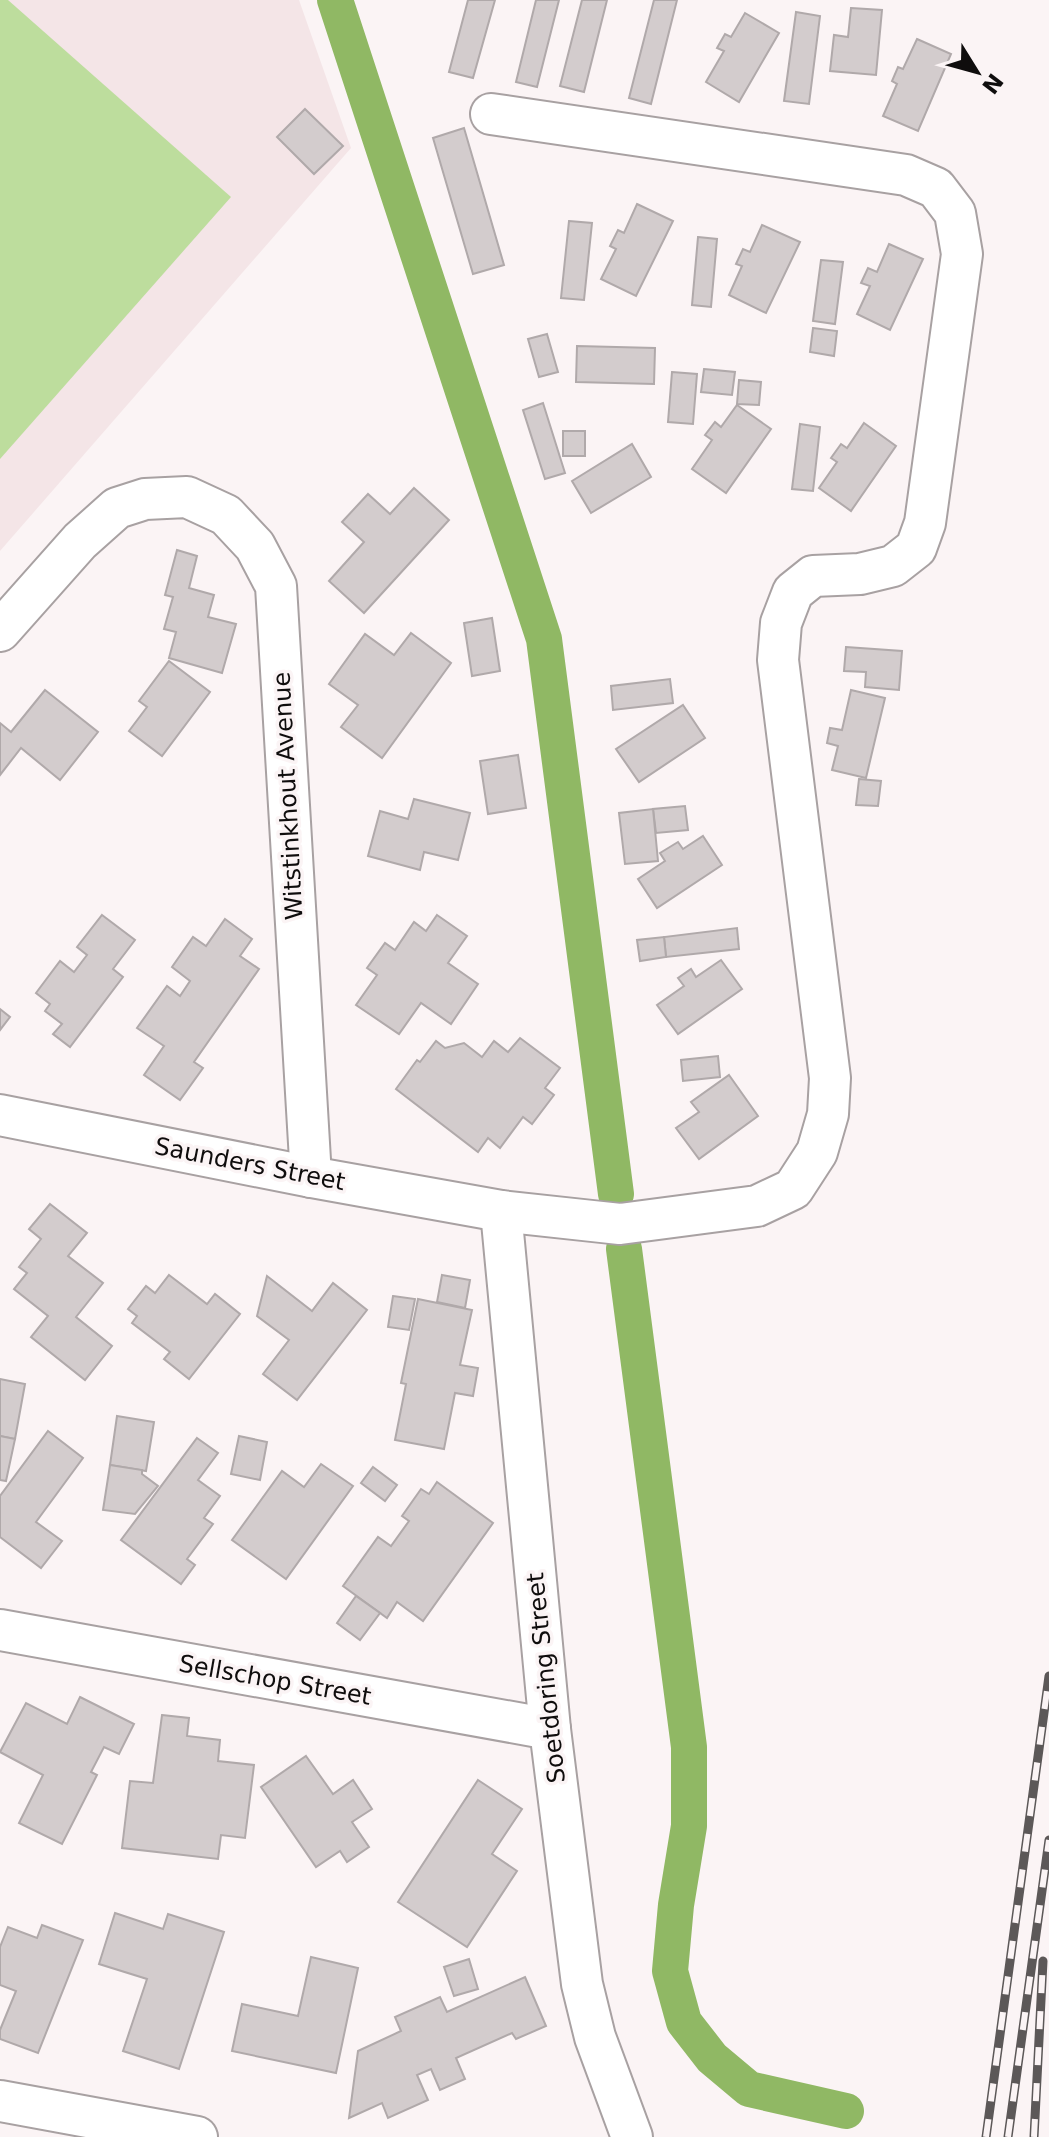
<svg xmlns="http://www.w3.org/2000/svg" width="1049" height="2137" font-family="'DejaVu Sans',sans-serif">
<rect width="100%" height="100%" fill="#fbf4f5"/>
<polygon fill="#f4e5e7" points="0,0 299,0 351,148 0,551"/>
<polygon fill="#bddd9d" points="0,0 8,0 231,197 0,459"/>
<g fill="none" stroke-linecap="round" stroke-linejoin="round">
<g stroke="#90b864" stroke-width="36">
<polyline points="335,0 544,639 616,1194"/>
<polyline points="624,1249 689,1747 689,1826 676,1905 670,1971 684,2022 712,2058 749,2089 846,2111"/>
</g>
</g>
<g fill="#d3cccd" stroke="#b0a9aa" stroke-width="2">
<polygon points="468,0 495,0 473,78 449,72"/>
<polygon points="536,0 559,0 537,87 516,82"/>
<polygon points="582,0 607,0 584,92 560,86"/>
<polygon points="654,0 677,0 651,104 629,98"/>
<polygon points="851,8 882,10 876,75 830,71 834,35 848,37"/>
<polygon points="796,12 820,16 809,104 784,101"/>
<polygon points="745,13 779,33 739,102 706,82 724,51 717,48 725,34 731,37"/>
<polygon points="917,39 951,54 918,131 883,116 897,84 892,81 898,67 903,69"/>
<polygon points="305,109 343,146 314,174 277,137"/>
<polygon points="464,128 504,265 473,274 433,138"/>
<polygon points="637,204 673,221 636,296 601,279 616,249 610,246 618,230 624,233"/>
<polygon points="569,221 592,223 584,300 561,298"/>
<polygon points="762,225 800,242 766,313 729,295 742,266 736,264 743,249 750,252"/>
<polygon points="698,237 717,239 711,307 692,305"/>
<polygon points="889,244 923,259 890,330 857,314 870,286 861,283 868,268 877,272"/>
<polygon points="821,260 843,262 835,324 813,321"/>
<polygon points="813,328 837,331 834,356 810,352"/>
<polygon points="547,334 558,372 539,377 528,339"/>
<polygon points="577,346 655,348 654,384 576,382"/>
<polygon points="704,369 735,372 732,395 701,392"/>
<polygon points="672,372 697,374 693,424 668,422"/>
<polygon points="739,380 761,382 759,405 737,404"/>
<polygon points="543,403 565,473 545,479 523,410"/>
<polygon points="737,405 771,429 726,493 692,469 712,440 705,435 715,422 721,427"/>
<polygon points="864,423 896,446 851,511 819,488 837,462 831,458 841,444 847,448"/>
<polygon points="800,424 820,427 813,491 792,489"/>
<rect x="563" y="431" width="22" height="25"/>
<polygon points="632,444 651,477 591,513 572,481"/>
<polygon points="414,488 449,520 364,613 329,581 364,542 342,522 368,494 390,514"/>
<polygon points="177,550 197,556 189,588 214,595 208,617 236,624 222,673 169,658 176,632 164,629 173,597 165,595"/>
<polygon points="492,618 500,671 472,676 464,623"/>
<polygon points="411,633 451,663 382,758 341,727 358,705 329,684 365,634 394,655"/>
<polygon points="846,647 902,651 899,690 865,687 866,672 844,671"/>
<polygon points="169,661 210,692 162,756 129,731 147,707 139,701"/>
<polygon points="670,679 673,703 613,710 611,686"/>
<polygon points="45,690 98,732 60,780 21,748 0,775 0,723 11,732"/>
<polygon points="851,690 885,698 866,778 832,770 838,746 827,743 830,728 842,730"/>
<polygon points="683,705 705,738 639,782 616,749"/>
<polygon points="518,755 526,808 488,814 480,761"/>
<polygon points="859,779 881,781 878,806 856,805"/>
<polygon points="414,799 470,813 458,860 424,852 420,870 368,856 380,811 408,819"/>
<polygon points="685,806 688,830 656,833 653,809"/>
<polygon points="653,809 658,861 625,864 619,813"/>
<polygon points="703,836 722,865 657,908 638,879 665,861 660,853 678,842 683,849"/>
<polygon points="102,915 135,940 113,969 123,977 70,1047 53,1034 62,1024 45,1011 50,1004 36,993 60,961 74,972 87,955 77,947"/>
<polygon points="437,915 467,936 448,963 478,984 451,1024 421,1003 399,1034 356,1005 377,975 367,968 385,943 395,950 414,922 426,931"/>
<polygon points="225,919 252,939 240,956 259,969 194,1062 203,1068 180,1100 144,1075 164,1046 137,1028 167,986 180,996 190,981 172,967 193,937 206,946"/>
<polygon points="737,928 739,949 666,957 664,937"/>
<polygon points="664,937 666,957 640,961 637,940"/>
<polygon points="721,960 742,989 678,1034 657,1005 684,986 678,978 691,969 696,977"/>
<polygon points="0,1009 10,1017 0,1030"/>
<polygon points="520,1038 560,1068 545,1088 554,1095 532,1124 523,1117 500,1148 488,1138 478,1152 396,1089 417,1060 420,1062 436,1041 445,1048 464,1043 482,1057 494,1041 508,1052"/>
<polygon points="718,1056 720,1077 683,1081 681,1060"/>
<polygon points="729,1075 758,1116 699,1159 676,1128 699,1112 691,1102"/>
<polygon points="50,1204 87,1233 68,1256 103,1283 76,1317 112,1346 85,1380 31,1337 48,1316 14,1289 27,1273 19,1267 41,1239 29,1229"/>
<polygon points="169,1275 207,1304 215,1294 240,1314 189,1379 164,1359 170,1352 132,1323 137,1316 128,1309 146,1286 155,1293"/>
<polygon points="442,1275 470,1280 465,1308 437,1302"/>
<polygon points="267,1276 312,1311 333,1283 367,1310 297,1400 263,1374 289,1340 257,1316"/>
<polygon points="393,1296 415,1299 409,1330 388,1327"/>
<polygon points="418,1299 472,1310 460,1365 478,1368 473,1396 455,1393 444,1449 395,1440 406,1384 401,1383"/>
<polygon points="0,1379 25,1384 15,1439 0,1436"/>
<polygon points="117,1416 154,1422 146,1471 110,1465"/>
<polygon points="48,1431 83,1458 36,1522 62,1541 41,1568 0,1537 0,1496"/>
<polygon points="0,1436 15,1439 6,1481 0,1480"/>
<polygon points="239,1436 267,1442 260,1480 231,1474"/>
<polygon points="197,1438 218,1453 198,1480 220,1496 204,1518 213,1524 187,1559 195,1565 181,1584 121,1540"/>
<polygon points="321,1464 353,1486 286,1579 232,1540 282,1471 304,1487"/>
<polygon points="110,1465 142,1470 142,1474 158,1486 135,1514 103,1510"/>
<polygon points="373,1467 397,1485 385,1501 361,1483"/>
<polygon points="437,1482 493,1523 423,1621 397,1602 387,1618 343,1586 378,1537 391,1546 409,1521 402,1516 421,1489 429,1494"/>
<polygon points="356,1596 380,1613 360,1640 337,1623"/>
<polygon points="80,1697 134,1724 119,1754 104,1747 91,1772 97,1775 62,1844 19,1823 43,1775 0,1752 26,1703 67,1724"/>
<polygon points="162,1715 189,1718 187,1736 220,1740 218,1761 254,1765 245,1838 221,1835 218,1859 122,1848 130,1781 153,1783"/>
<polygon points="306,1756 333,1794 353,1780 372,1809 352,1822 369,1847 347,1862 340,1851 316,1867 261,1787"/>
<polygon points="478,1780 522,1809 492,1854 517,1871 467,1947 398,1902"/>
<polygon points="115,1913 163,1929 168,1914 224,1932 179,2069 123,2051 147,1979 99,1964"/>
<polygon points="42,1925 83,1940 38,2053 0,2039 0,2030 16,1991 0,1985 0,1947 8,1927 37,1938"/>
<polygon points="311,1957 358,1968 336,2073 232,2051 242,2004 298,2016"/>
<polygon points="469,1959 478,1989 454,1996 444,1967"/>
<polygon points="525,1977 546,2026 516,2039 512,2033 456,2058 465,2079 440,2090 431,2069 417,2075 428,2100 388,2118 382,2103 349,2118 358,2051 401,2031 395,2017 440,1997 447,2012"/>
</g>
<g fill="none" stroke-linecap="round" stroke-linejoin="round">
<defs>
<g id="street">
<polyline points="0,631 80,541 117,508 145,499 187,497 226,515 255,546 276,586 311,1177"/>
<polyline points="0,1115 311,1177 501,1211 620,1224 757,1206 793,1189 817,1152 828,1114 830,1078 778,660 781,623 793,592 813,576 860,574 893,566 916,548 925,523 962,254 955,213 936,188 906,175 491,114"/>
<polyline points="501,1211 550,1729 582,1984 595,2037 632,2137"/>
<polyline points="0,1630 550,1729"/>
<polyline points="0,2101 197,2137"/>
</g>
</defs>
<use href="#street" stroke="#a8a1a2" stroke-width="44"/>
<use href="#street" stroke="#fff" stroke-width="40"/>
<defs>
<g id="rail">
<polyline points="986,2137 1049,1676"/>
<polyline points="1008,2137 1049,1840"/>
<polyline points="1034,2137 1043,1961"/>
</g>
</defs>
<use href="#rail" stroke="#5c5858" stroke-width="9"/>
<use href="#rail" stroke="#fbf4f5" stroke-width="6" stroke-dasharray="18" stroke-linecap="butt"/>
</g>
<g text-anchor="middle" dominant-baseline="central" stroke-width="7" stroke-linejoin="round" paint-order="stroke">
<g font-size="24" fill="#0f0d0d" stroke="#fbf4f5">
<text transform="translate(288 796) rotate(-93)">Witstinkhout Avenue</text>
<text transform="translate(250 1164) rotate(11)">Saunders Street</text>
<text transform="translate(546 1678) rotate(-96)">Soetdoring Street</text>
<text transform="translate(275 1680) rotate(10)">Sellschop Street</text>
</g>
</g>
<g transform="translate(977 72) rotate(127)" stroke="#fbf4f5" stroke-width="6" paint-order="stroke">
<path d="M0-6L14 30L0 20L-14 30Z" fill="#0f0d0d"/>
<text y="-12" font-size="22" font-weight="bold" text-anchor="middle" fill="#0f0d0d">N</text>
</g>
</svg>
